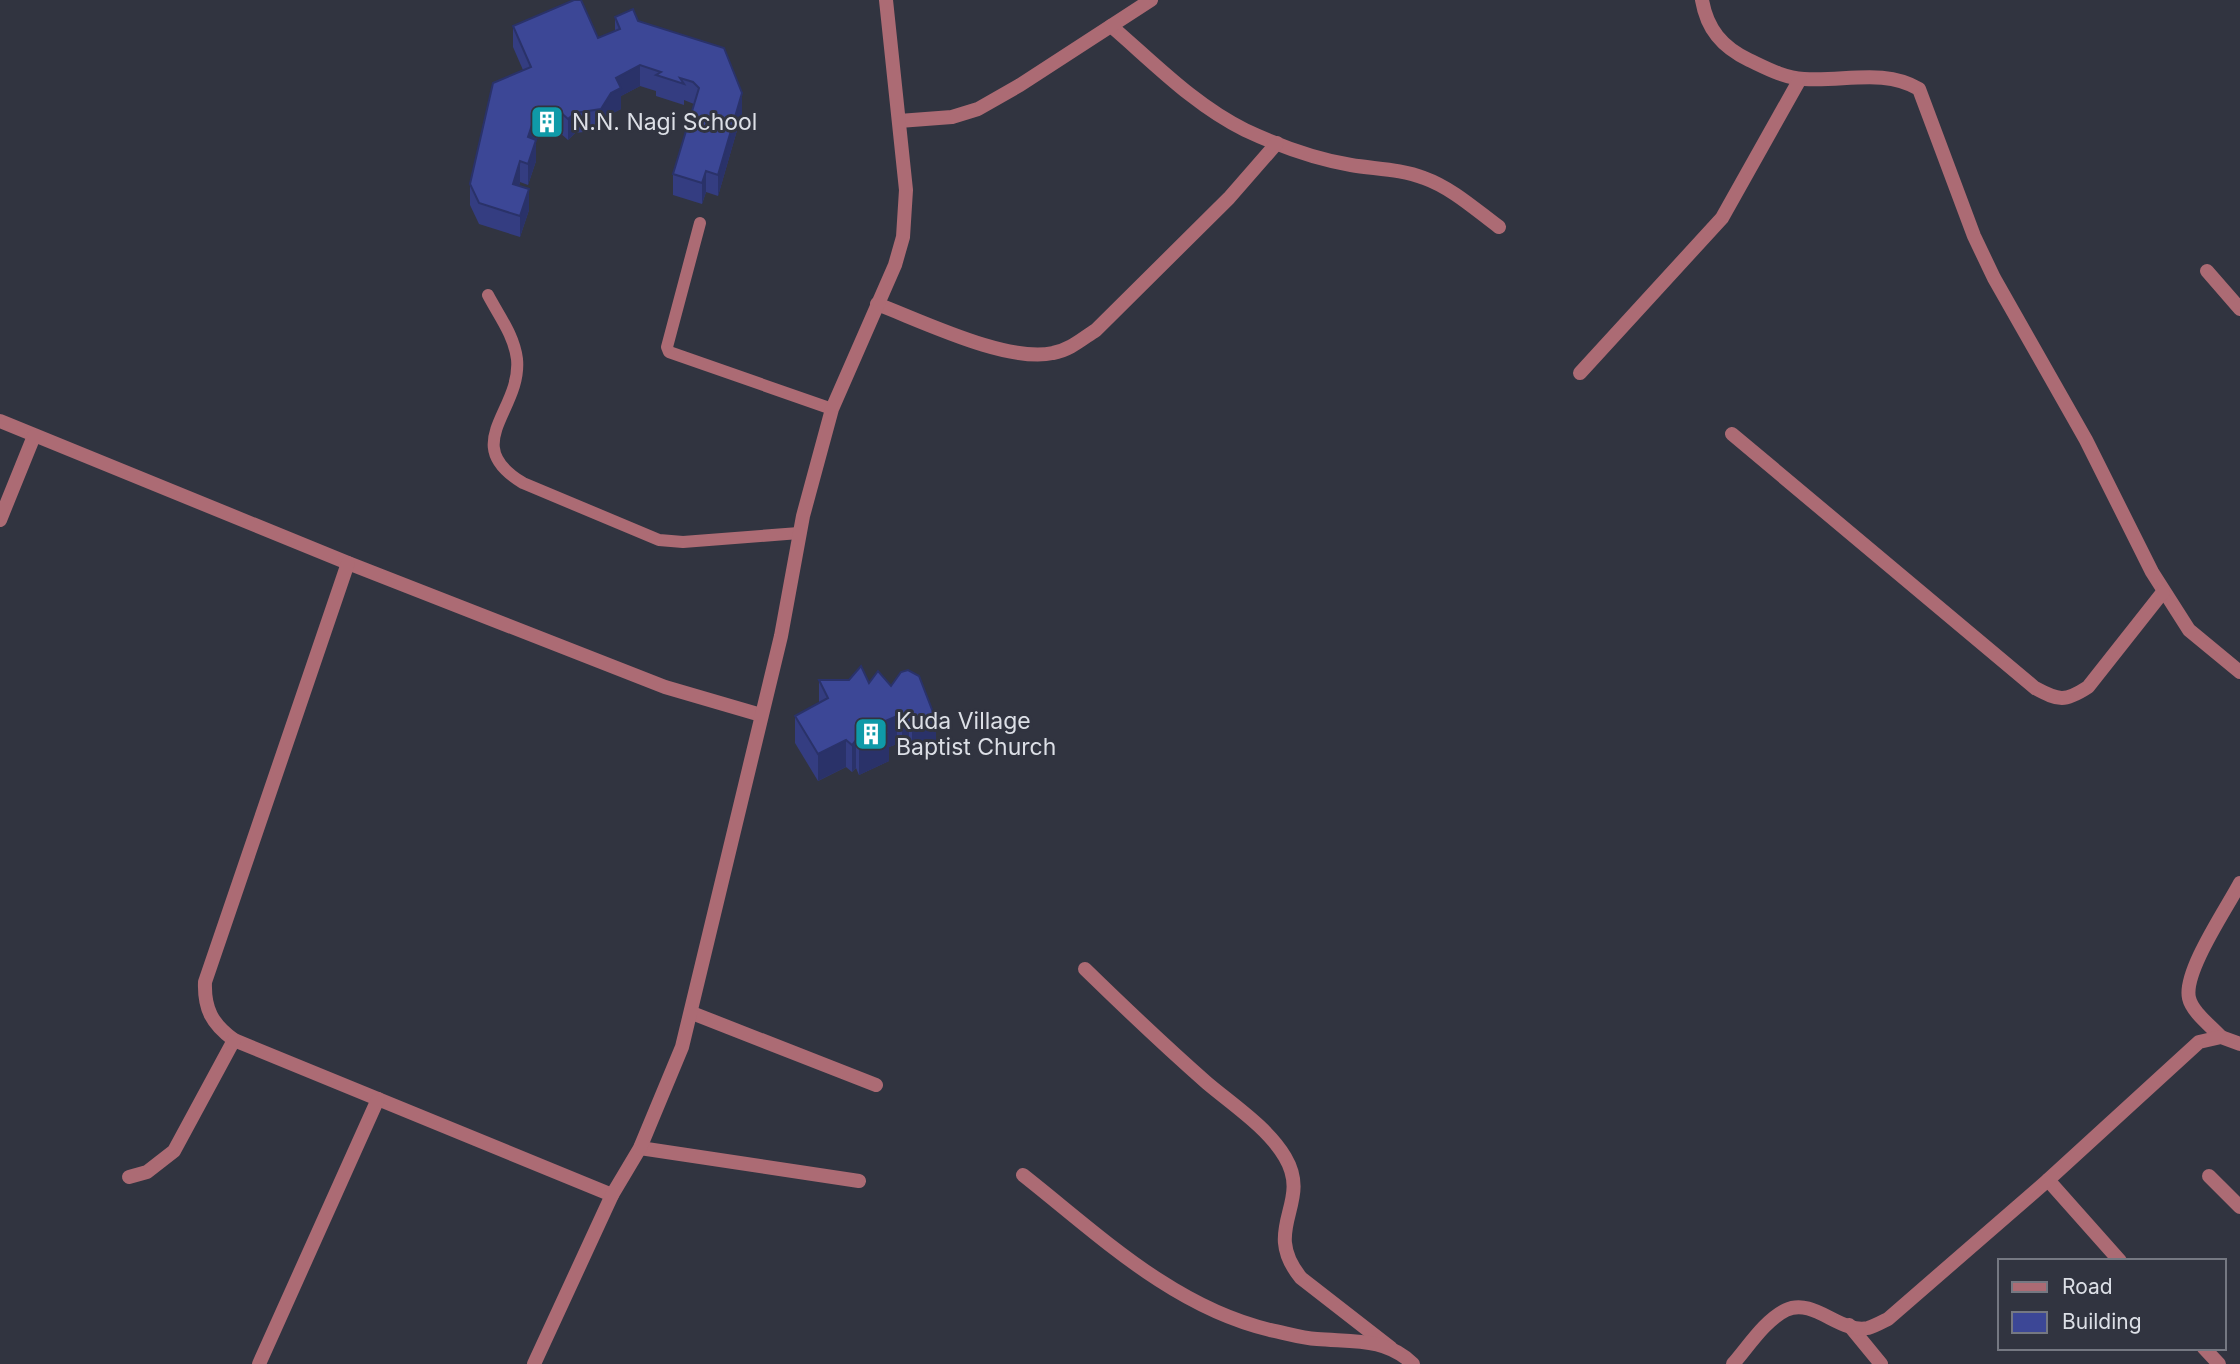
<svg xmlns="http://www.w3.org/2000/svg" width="2240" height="1364" font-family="Inter,sans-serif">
<rect width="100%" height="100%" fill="#313440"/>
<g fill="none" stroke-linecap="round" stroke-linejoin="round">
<g stroke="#ac6b74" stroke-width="12">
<polyline points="700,223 667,347 669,352 832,409"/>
<path d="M488,295C499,316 514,335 517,359C522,411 458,444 523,483L659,540L683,542L799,533"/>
</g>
<g stroke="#ac6b74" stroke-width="14">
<path d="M1702,0C1707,29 1722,47 1749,60C1766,68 1784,78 1804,79C1843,82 1884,68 1919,89L1974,236L1994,278L2086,440L2152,572L2189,630L2240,672"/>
<path d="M1111,26C1153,62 1194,105 1245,130C1277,145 1315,159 1351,165C1375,169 1401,169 1424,178C1452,188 1476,210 1499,227"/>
<polyline points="899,121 952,117 978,109 1020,85 1151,0"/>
<polyline points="2207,271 2240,309"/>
<path d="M877,304C922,321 1007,363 1053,353C1070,350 1082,339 1096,330L1229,198L1277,143"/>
<polyline points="1580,373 1722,218 1800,79"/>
<polyline points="0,421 348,563 665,687 761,715"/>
<path d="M1732,434L2035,688C2059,701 2065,702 2088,687L2163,592"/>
<polyline points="0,520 34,436"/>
<path d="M348,563L205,982C204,1009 212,1024 234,1040L612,1195"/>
<path d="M1085,969C1125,1008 1165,1046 1207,1083C1233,1105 1268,1128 1285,1157C1313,1204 1260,1228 1301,1278L1391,1348"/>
<polyline points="692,1013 876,1085"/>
<path d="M2221,1037C2211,1026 2192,1012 2189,998C2183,972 2227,908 2240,883"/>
<polyline points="640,1148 859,1181"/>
<path d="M1023,1175C1099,1235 1173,1307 1270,1330C1286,1333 1301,1338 1317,1339C1352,1342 1385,1337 1413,1364"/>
<polyline points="2209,1176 2240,1207"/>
<polyline points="129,1177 147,1172 174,1151 234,1040"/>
<polyline points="2048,1180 2120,1261"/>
<polyline points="1849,1325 1881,1364"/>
<polyline points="2204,1348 2219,1364"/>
<polyline points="259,1364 378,1099"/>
<polyline points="534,1364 612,1195 640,1148 682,1047 781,636 803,516 832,409 895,265 903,237 906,190 886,0"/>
<path d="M1733,1364C1748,1347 1765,1320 1786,1310C1814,1297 1840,1334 1868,1328C1875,1326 1882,1322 1888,1319L2048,1180L2199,1042L2221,1037L2240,1044"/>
</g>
</g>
<g fill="#343d81">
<polygon points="615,17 638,21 742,113 718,196 706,192 702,204 673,195 673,174 694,104 684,100 684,105 656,96 656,91 640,86 621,96 621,109 611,114 601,130 575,133 568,140 559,132 534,139 536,161 528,185 520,182 519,186 529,210 520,237 479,224 470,205 470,184 523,70 513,47 513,26 598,38 615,31"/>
<polygon points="819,680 869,683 936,747 912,757 909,751 902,753 897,744 889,747 889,761 859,775 856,768 852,772 846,767 818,781 795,743 795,716 819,703"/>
</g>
<g fill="#2a3269">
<polygon points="640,65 640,86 621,96 621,109 611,114 601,130 601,109 616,78"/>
<polygon points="742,93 742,113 718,196 718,175"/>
<polygon points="559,111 559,132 534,140 528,137 534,119"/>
<polygon points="575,113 575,133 568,140 568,119"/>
<polygon points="536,140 536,161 528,185 528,164"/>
<polygon points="520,161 520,182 513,205 513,184"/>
<polygon points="706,171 706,192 702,204 702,183"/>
<polygon points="529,189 529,210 520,237 520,216"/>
<polygon points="897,716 897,744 889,747 889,761 859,775 859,748 883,722"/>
<polygon points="936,720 936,747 912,757 912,730"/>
<polygon points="909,724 909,751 902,753 902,726"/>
<polygon points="846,740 846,767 818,781 818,754"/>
<polygon points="856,740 856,768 852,772 852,745"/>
</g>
<g fill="#3c4796" stroke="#2a3269" stroke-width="2">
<polygon points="574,0 581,0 598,38 620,29 615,17 633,9 638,21 724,48 742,93 718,175 706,171 702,183 673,174 699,88 693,82 680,78 684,84 656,75 661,72 640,65 616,78 621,88 611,93 601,109 575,113 568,119 559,111 534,119 528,137 536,140 528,164 520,161 513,184 529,189 520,216 479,203 470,184 493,83 531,67 513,26"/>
<polygon points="861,666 869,683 878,671 891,686 901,672 908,670 919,676 936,720 912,730 909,724 902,726 897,716 883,722 889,733 859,748 856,740 852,745 846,740 818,754 795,716 828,698 819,680 849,680"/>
</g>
<defs>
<symbol id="building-square" viewBox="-11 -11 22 22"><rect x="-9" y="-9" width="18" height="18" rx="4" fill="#0f9aa8" stroke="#313440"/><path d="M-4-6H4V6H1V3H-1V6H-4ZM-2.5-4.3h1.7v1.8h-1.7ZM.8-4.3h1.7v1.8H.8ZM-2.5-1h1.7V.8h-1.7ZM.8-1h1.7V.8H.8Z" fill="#fff"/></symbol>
</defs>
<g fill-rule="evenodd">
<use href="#building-square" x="528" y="103" width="38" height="38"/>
<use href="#building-square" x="852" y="715" width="38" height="38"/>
</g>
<g text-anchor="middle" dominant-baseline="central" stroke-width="6" stroke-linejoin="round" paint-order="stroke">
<g font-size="23" fill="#dcdfe6" stroke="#313440" text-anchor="start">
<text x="572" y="122">N.N. Nagi School</text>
<text x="896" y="721">Kuda Village<tspan x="896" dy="26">Baptist Church</tspan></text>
</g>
</g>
<rect x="1998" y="1259" width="228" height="91" fill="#313440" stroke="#757882" stroke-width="2"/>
<rect x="2012" y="1282" width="35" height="10" fill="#ac6b74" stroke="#757882" stroke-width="2"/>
<text x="2062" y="1294" font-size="21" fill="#dcdfe6">Road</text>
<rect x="2012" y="1312" width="35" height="21" fill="#3c4796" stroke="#757882" stroke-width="2"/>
<text x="2062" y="1329" font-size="21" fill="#dcdfe6">Building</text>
</svg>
